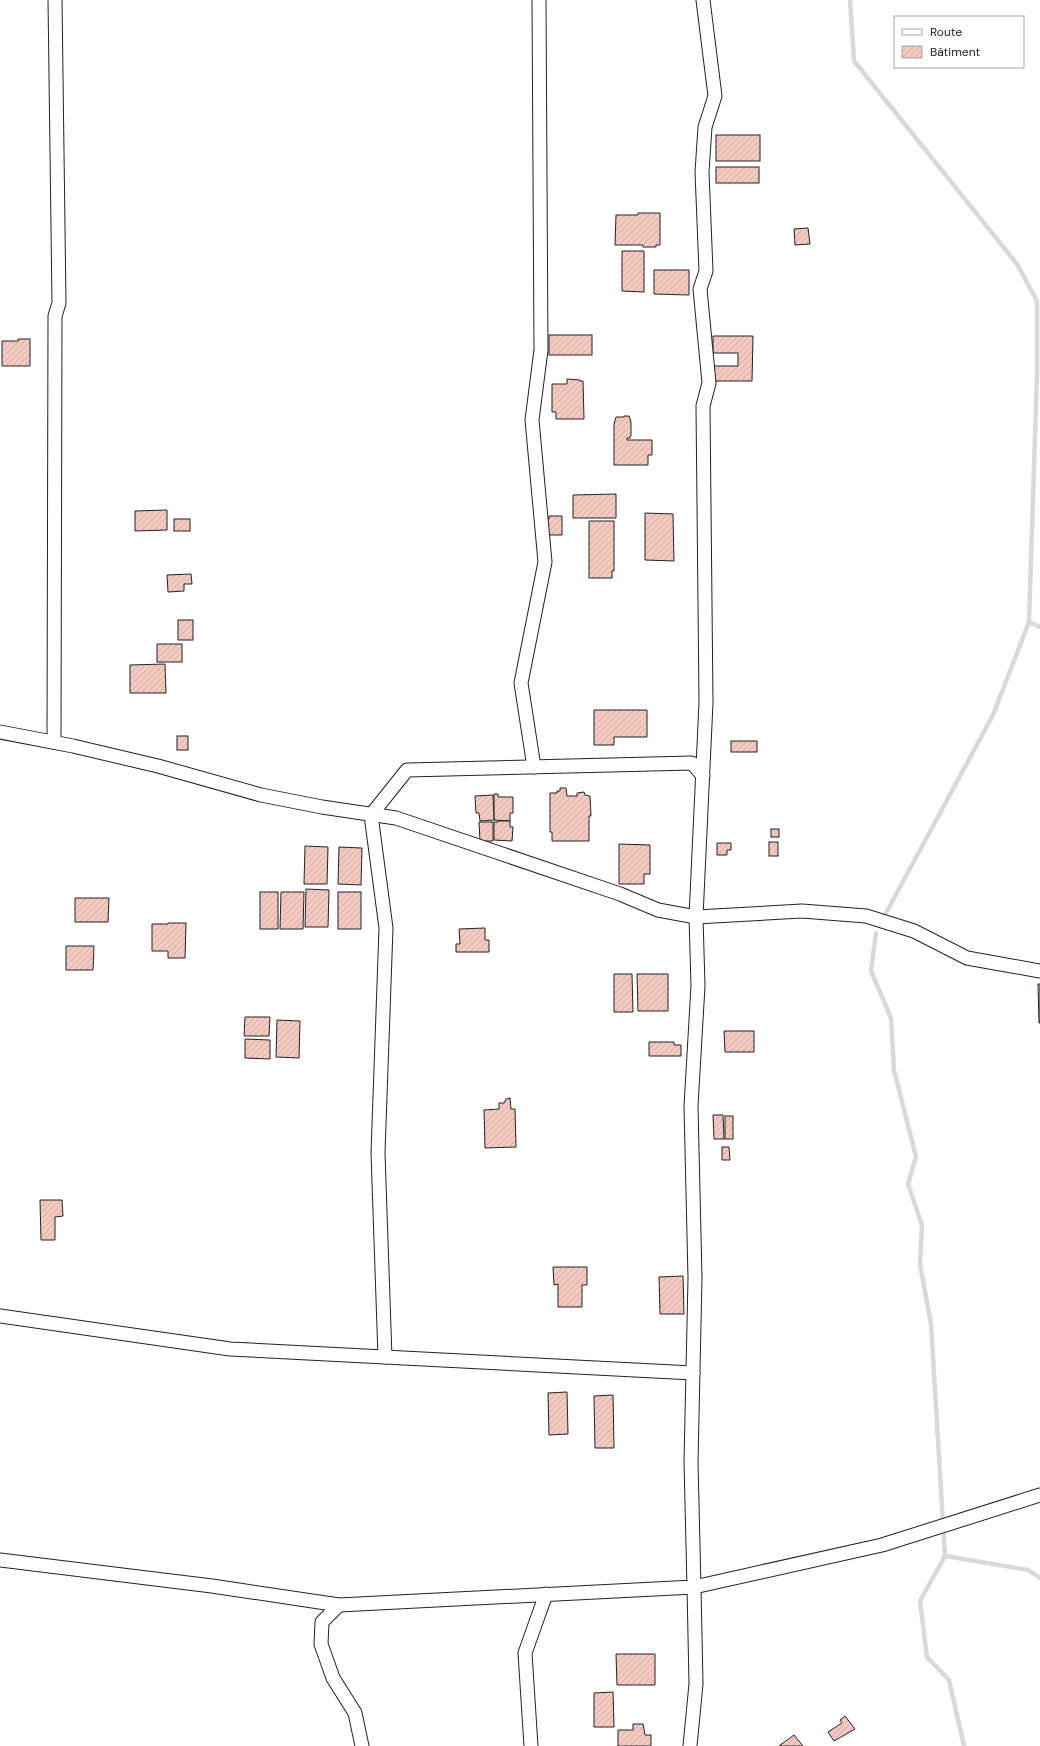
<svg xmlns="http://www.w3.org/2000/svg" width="1040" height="1746" font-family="'DM Sans',sans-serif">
<defs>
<pattern id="building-hatch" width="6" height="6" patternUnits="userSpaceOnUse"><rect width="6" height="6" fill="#f3c9c0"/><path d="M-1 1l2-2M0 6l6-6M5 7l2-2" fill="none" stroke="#d0aca5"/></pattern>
</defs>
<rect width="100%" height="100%" fill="#fff"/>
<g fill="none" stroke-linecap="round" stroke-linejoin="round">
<g stroke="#d9d9d9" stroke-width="4.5">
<polyline points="850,0 854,61 1017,264 1037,301 1037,375 1029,622 993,715 886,913"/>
<polyline points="1029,622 1040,627"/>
<polyline points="876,933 871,971 891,1018 894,1070 916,1157 908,1184 922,1225 920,1264 931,1324 945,1556 920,1601 927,1657 949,1680 964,1746"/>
<polyline points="945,1556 1028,1570 1040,1578"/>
</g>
</g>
<g fill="url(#building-hatch)" stroke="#222">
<rect x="716" y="135" width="44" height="26"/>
<rect x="716" y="167" width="43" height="16"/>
<polygon points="638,213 660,213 660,245 656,245 656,247 643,247 643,245 615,245 616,215 638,215"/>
<polygon points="808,228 810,244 795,245 794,229"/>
<polygon points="622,251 644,251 644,292 622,291"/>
<polygon points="654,270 689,270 689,295 654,294"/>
<rect x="549" y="335" width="43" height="20"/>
<polygon points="713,336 753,336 752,381 712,381 712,366 738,366 738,353 713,353"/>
<polygon points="18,339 30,339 30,366 2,366 2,341 18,341"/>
<polygon points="567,379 580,380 580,381 583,381 584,419 556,419 556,412 552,412 552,384 567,384"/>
<polygon points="624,416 629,416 631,422 631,436 630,436 630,438 627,438 627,440 652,440 652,455 648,455 648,465 614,465 614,424 616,417 624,417"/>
<polygon points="616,494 616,518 573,518 573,495"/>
<polygon points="167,510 167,530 135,531 135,511"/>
<polygon points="645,513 673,514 674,561 645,560"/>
<polygon points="549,516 562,516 562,535 546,535 546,519 549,519"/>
<rect x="174" y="519" width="16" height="12"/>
<polygon points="589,521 614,521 614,571 612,571 612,578 589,578"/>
<polygon points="191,574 192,584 184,584 184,591 168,592 167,575"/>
<rect x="178" y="620" width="15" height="20"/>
<rect x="157" y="644" width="25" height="18"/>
<polygon points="165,664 166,693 130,693 130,665"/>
<polygon points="594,710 647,710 647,737 614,737 614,745 594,745"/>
<rect x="177" y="736" width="11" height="14"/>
<rect x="731" y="741" width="26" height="11"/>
<polygon points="560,788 566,788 567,796 577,796 577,793 584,792 585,795 590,796 591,816 589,816 589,841 552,841 552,832 550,832 550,793 557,793 557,791 560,791"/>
<polygon points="494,794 498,794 498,797 513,797 513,813 510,813 510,821 494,820"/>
<polygon points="493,795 494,820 480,821 479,813 476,813 475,796"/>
<polygon points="498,821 510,821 510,827 513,827 512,841 494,840 494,822 498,822"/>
<polygon points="479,822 493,822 493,841 480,841"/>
<rect x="771" y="829" width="8" height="8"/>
<rect x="769" y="842" width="9" height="14"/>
<polygon points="717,843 731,843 731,850 727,850 727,855 717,855"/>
<polygon points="619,844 650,845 650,874 644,874 644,884 619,884"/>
<polygon points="305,846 328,847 327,884 304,884"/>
<polygon points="339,847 362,848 361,885 338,884"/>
<polygon points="306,889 329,890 328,927 305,927"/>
<rect x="260" y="892" width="18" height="37"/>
<polygon points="281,892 304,892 303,929 280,929"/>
<rect x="338" y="892" width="23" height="37"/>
<polygon points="75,898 109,898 108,922 75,922"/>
<polygon points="168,923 186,923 185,958 168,958 168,951 152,951 152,924 168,924"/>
<polygon points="485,928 485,940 489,940 489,952 456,952 456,944 460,944 459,929"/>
<polygon points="66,946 94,946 93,970 66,970"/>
<polygon points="614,974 632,974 633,1012 614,1012"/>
<polygon points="637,974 668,974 668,1011 638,1011"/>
<polygon points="1038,984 1040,984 1040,1023 1039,1023"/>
<polygon points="245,1017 270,1017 269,1036 244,1036"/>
<polygon points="277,1020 300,1021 299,1058 276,1057"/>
<polygon points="724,1031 754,1031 754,1052 725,1052"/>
<polygon points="245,1039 270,1040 270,1059 245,1058"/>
<polygon points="649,1042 674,1042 674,1045 681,1045 681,1056 649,1056"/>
<polygon points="510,1098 511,1109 515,1109 516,1147 485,1148 484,1110 499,1109 499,1103 504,1103 506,1099"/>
<polygon points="713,1115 723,1115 724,1139 714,1139"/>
<rect x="725" y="1116" width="8" height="23"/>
<polygon points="722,1147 729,1147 730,1160 722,1160"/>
<polygon points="40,1200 62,1200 63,1216 55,1217 55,1240 41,1240"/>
<polygon points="553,1267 587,1267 587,1285 582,1285 582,1307 558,1307 558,1284 554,1285"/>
<polygon points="683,1276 684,1314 660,1314 659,1277"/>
<polygon points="567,1392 568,1434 549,1435 548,1393"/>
<polygon points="613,1395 614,1448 595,1448 594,1396"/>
<polygon points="616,1654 655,1654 655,1685 617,1685"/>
<polygon points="613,1692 614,1727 594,1727 594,1693"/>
<polygon points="845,1716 855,1729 834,1741 828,1732 842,1723 840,1720"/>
<polygon points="633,1724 643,1724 645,1735 651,1735 651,1746 618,1746 618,1730 633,1730"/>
<polygon points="794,1735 803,1746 779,1746"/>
</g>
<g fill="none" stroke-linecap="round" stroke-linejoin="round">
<defs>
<g id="minor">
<polyline points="0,732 73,746 158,766 261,795 322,807 396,818 620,894 658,910 696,917 802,911 866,916 914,931 967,958 1040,971"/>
<polyline points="54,742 55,316 59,303 55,0"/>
<polyline points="534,767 521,683 545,562 532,420 541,350 539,0"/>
<polyline points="0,1316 230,1349 693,1373"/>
<polyline points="385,1357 378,1153 386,928 371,815 407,770 692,763 703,776"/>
<polyline points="0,1560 212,1586 339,1605 694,1587 691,1462 695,1278 691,1106 698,986 696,917 706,703 703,406 709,383 700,289 706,271 702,172 705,127 715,96 703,0"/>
<polyline points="339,1605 322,1622 321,1644 333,1678 355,1713 362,1746"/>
<polyline points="531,1746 525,1653 546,1594"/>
<polyline points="690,1746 696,1684 694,1587 882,1545 1040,1495"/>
</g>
</defs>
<use href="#minor" stroke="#222" stroke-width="15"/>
<use href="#minor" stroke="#fff" stroke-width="13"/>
</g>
<rect x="894" y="16" width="130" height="52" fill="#ffffff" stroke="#a7a7a7"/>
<rect x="902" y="29" width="20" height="6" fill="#ffffff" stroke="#a7a7a7"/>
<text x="930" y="36" font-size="12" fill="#222222">Route</text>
<rect x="902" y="46" width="20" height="12" fill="url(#building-hatch)" stroke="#a7a7a7"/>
<text x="930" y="56" font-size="12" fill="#222222">Bâtiment</text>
</svg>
